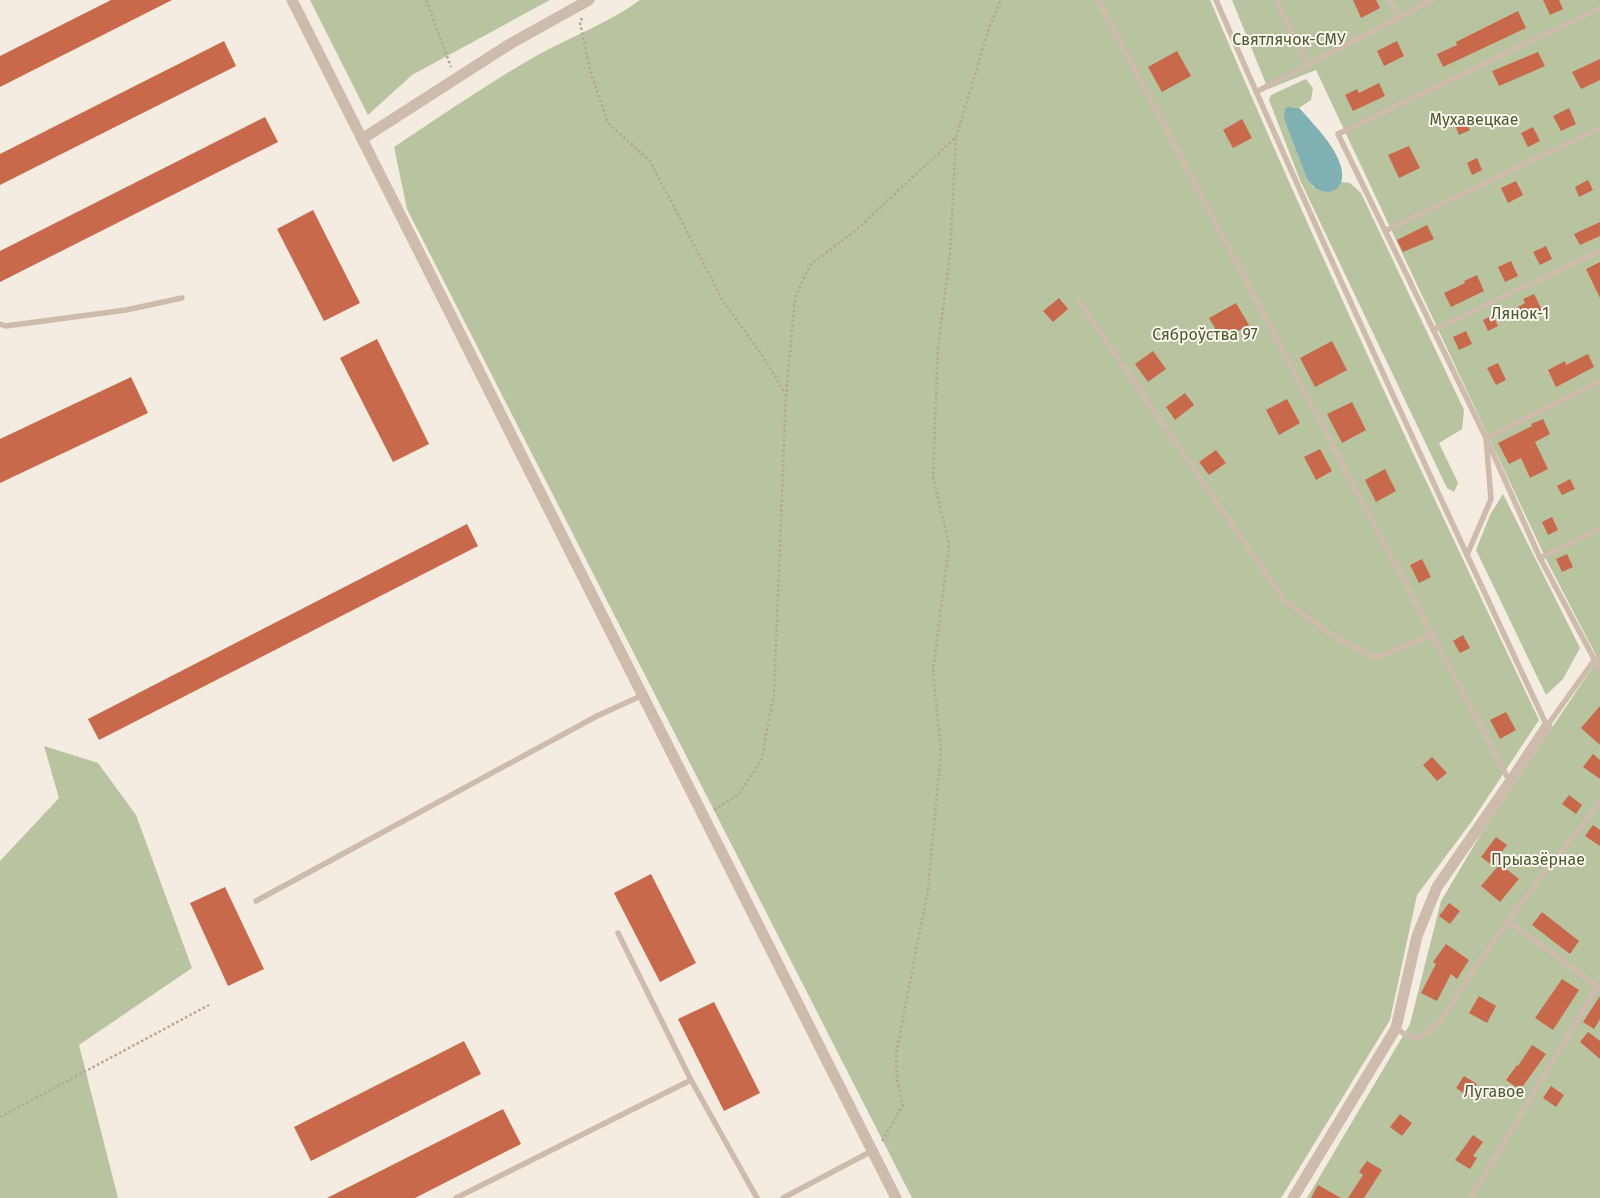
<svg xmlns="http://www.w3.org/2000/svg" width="1600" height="1198" font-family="'Fira Sans',sans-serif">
<rect width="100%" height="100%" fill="#f4ebe1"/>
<g fill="#b8c4a0">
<polygon points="310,0 550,0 412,75 368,115"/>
<path d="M640,0H1210C1313,243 1426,482 1539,720L1472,821L1417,895L1390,1020L1281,1198H912L407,209L394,147C441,116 487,84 536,56C570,37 609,23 640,0Z"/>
<polygon points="1232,0 1600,0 1600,1198 1307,1198 1410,1024 1441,901 1482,832 1598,659 1547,561 1316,70 1268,89"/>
<polygon points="1306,79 1313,88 1311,100 1299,108 1294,107 1284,119 1307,179 1313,187 1338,187 1341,182 1350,183 1361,193 1464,410 1462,429 1439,443 1458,483 1454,492 1447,488 1300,180 1269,100 1271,95"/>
<polygon points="1503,494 1580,648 1563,679 1546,695 1476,550 1490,515"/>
<polygon points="44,746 98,763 136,815 192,968 79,1045 118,1198 0,1198 0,861 59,798"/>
</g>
<path fill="#7fb0b2" d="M1289,107L1299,108L1303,112C1317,129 1335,145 1341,167C1348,193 1322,201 1307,179L1284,119L1285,108Z"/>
<g fill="#c8694b">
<polygon points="111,0 172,0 0,87 0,56"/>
<polygon points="1353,0 1376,0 1380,8 1361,18"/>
<polygon points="1543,0 1559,0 1563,9 1550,15"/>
<polygon points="1518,11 1526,28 1443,67 1437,54 1457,45 1456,42"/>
<polygon points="224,41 236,66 0,185 0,154"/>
<polygon points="1397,41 1404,56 1384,66 1377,51"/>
<polygon points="1177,51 1191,76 1162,92 1148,67"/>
<polygon points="1538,52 1545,66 1499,86 1492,71"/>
<polygon points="1600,59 1600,80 1581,89 1572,72"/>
<polygon points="1379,83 1385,96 1353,111 1345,95 1357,89 1359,93"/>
<polygon points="1569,108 1576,124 1561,131 1553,116"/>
<polygon points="265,117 278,142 0,282 0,251"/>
<polygon points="1242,119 1252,138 1233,148 1223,130"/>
<polygon points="1464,119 1470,130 1459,135 1454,123"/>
<polygon points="1533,127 1540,141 1528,147 1521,133"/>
<polygon points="1409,146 1420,168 1399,178 1388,155"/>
<polygon points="1477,158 1482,170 1472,175 1467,163"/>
<polygon points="1588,180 1593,190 1579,197 1575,187"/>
<polygon points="1516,181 1523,195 1508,203 1501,188"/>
<polygon points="313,210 360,303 324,321 277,229"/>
<polygon points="1600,222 1600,236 1580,245 1574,234"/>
<polygon points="1427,225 1434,239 1403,252 1397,240"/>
<polygon points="1546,246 1552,259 1540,265 1533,252"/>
<polygon points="1511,261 1518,276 1505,282 1498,267"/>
<polygon points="1600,262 1600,298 1586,269"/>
<polygon points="1477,275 1484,291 1451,307 1444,293 1465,283 1464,281"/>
<polygon points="1534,294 1542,310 1525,319 1518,307 1525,303 1523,299"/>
<polygon points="1059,298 1068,309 1053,322 1043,311"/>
<polygon points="1236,303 1249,325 1222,340 1209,318"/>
<polygon points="1493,315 1498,326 1488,331 1483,320"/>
<polygon points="1466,331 1472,344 1459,350 1453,337"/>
<polygon points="377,339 429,444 393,462 340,358"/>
<polygon points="1332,341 1347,370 1315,387 1300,358"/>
<polygon points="1153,351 1166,369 1148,382 1135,364"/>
<polygon points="1588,354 1594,367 1556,387 1548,370 1565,361 1566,365"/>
<polygon points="1498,363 1506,380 1496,385 1487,368"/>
<polygon points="131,377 148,413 0,483 0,439"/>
<polygon points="1185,393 1194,405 1175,420 1166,407"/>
<polygon points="1287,399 1300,423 1279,435 1266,410"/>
<polygon points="1352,402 1366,430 1342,443 1327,414"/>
<polygon points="1543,419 1550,434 1535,442 1548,469 1530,478 1521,458 1509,464 1498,443 1532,426 1531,424"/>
<polygon points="1320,449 1332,471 1316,480 1304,457"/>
<polygon points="1216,450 1226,463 1209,475 1199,462"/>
<polygon points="1385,469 1396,491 1376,502 1365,480"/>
<polygon points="1570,479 1575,489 1562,495 1557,486"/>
<polygon points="1552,517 1558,530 1548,535 1542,522"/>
<polygon points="467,524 478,546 99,740 88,719"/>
<polygon points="1567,554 1573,567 1562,572 1556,559"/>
<polygon points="1422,559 1431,577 1419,583 1410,565"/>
<polygon points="1463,635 1470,648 1460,653 1453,641"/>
<polygon points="1600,706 1600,745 1581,728"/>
<polygon points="1506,712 1516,730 1500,739 1490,720"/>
<polygon points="1593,754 1600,760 1600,779 1583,767"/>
<polygon points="1432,757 1447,773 1437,781 1423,765"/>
<polygon points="1569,795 1582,805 1576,814 1562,804"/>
<polygon points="1593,825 1600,830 1600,846 1585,836"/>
<polygon points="1496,837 1507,845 1492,865 1481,857"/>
<polygon points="1500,864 1519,879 1500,902 1481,886"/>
<polygon points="651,874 696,963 660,982 614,893"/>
<polygon points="225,887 264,969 228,986 190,903"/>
<polygon points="1449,903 1460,911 1450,924 1439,916"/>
<polygon points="1542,912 1579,941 1570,954 1532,925"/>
<polygon points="1446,944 1469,960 1457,979 1451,974 1437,1001 1421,993 1436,964 1433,962"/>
<polygon points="1562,979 1579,990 1553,1030 1535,1018"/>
<polygon points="1479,996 1496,1006 1487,1023 1469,1013"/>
<polygon points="1600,996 1600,1019 1594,1029 1583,1022"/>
<polygon points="714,1002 760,1093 724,1111 678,1019"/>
<polygon points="1588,1032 1600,1041 1600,1059 1580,1042"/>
<polygon points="464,1041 481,1074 311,1161 294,1127"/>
<polygon points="1532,1045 1546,1054 1520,1090 1506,1080 1517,1065 1518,1066"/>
<polygon points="1464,1076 1477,1084 1469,1097 1456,1088"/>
<polygon points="1551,1086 1564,1095 1556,1107 1543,1098"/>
<polygon points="503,1109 521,1144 415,1198 327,1198"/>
<polygon points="1400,1114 1412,1123 1402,1136 1390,1127"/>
<polygon points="1473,1135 1483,1142 1473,1156 1477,1158 1470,1169 1455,1160"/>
<polygon points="1367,1161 1382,1170 1364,1198 1348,1198 1363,1175 1359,1172"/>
<polygon points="1318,1185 1341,1198 1311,1198"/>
</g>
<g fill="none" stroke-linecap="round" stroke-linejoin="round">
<g stroke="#b9a596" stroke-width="2.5" stroke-dasharray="2.5 2.5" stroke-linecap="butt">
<polyline points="426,0 451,67"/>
<polyline points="582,18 580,23 590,70 608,123 650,161 723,301 762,355 785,393"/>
<polyline points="714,810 739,794 761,761 774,694 786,395 795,298 810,265 855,231 956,137 989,28 1001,0"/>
<polyline points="0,1117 209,1005"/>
<polyline points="882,1141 903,1105 897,1080 896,1054 928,890 941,751 933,671 949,545 933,476 938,347 950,255 956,137"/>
</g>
<g stroke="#cdbbac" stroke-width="5.5">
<polyline points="1098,0 1510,782"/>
<path d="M1216,0C1322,244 1434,485 1547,726L1595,659L1600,657"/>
<polyline points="1276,0 1308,66"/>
<polyline points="1390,0 1398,18"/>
<polyline points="1600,8 1338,134 1486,438 1540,558 1600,670"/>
<polyline points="1256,92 1432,0"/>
<polyline points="1385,231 1600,128"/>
<polyline points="1078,300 1284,600 1332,635 1377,658 1433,634"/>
<polyline points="0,324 6,326 126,310 182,298"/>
<polyline points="1433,330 1600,251"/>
<polyline points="1467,555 1491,499 1486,438 1600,381"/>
<polyline points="1540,558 1600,529"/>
<polyline points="256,901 597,716 643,695"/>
<polyline points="1508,921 1600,988"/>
<polyline points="618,933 691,1080"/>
<path d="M1396,1028C1403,1033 1411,1040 1420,1037C1436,1032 1453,1002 1462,988C1503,923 1553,863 1600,802"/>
<polyline points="456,1198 691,1080 757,1198"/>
<polyline points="783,1198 872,1151"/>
<polyline points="1471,1198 1597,987"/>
</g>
<g stroke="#cdbbac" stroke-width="11">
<polyline points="292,0 896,1198"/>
<polyline points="362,139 510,44 589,0"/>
<polyline points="1293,1198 1396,1028 1417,936 1437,887 1510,782 1547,726"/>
</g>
</g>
<g text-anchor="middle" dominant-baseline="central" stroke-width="4" stroke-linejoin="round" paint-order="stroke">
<g font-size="16" fill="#4a5a2e" stroke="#fbf5ee">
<text x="1289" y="39">Святлячок-СМУ</text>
<text x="1474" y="119">Мухавецкае</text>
<text x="1520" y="313">Лянок-1</text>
<text x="1205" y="334">Сяброўства 97</text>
<text x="1538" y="859">Прыазёрнае</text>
<text x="1494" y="1091">Лугавое</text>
</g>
</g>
</svg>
